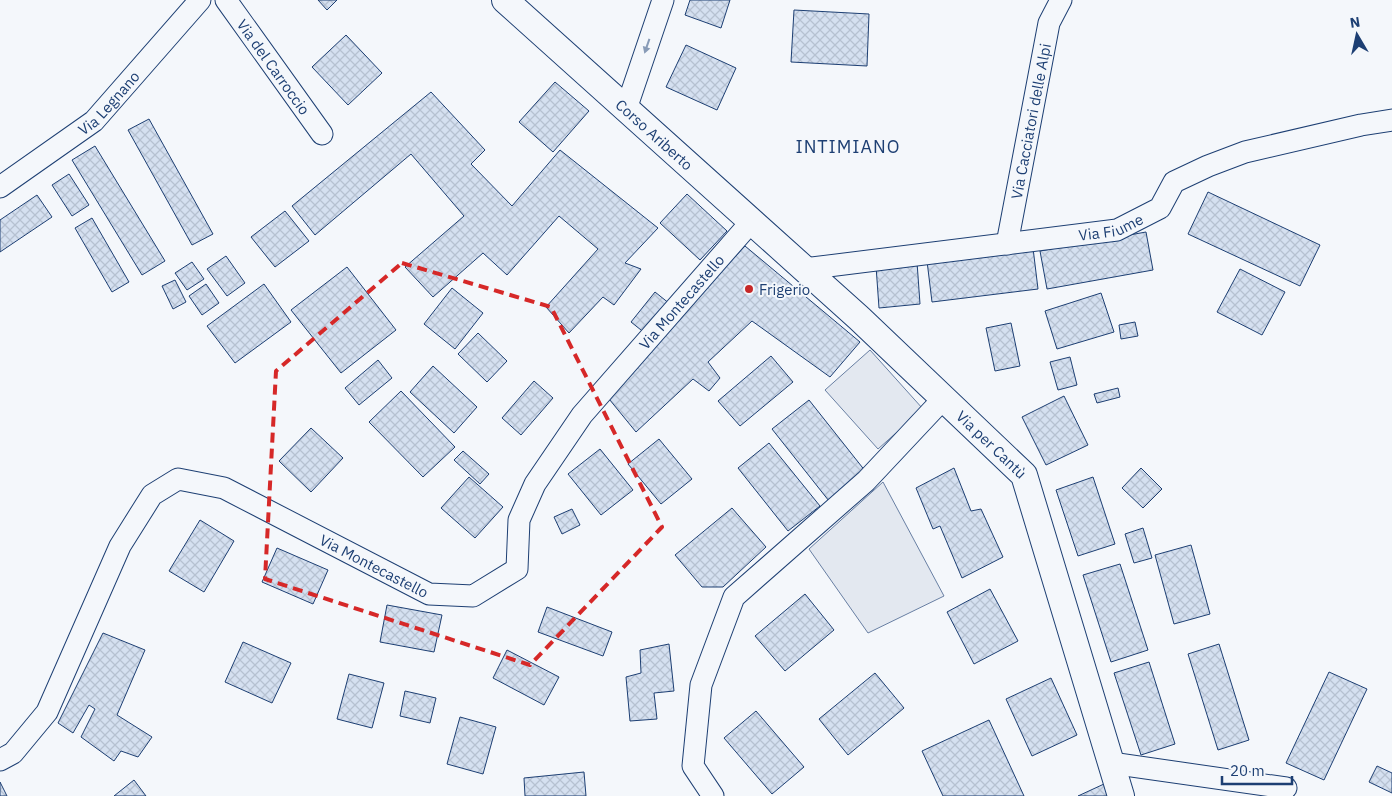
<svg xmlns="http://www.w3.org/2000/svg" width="1392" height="796" font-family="'IBM Plex Sans',sans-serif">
<defs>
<pattern id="building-cross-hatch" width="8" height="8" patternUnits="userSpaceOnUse" patternTransform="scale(1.25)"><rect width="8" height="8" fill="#d5e0f0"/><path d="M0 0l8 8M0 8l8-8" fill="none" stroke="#b6c1d1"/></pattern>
</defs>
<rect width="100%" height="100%" fill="#f4f7fb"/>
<g fill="#e3e8f0" stroke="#687fa3">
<polygon points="870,350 923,409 878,449 825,390"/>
<polygon points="883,482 944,596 868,633 809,549"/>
</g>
<g fill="url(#building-cross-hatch)" stroke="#1d3f73">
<polygon points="318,0 337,0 327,10"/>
<polygon points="690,0 730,0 721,28 685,15"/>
<polygon points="794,10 869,14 867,66 791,62"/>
<polygon points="346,35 382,73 348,105 312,67"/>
<polygon points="686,45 736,68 717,110 666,87"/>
<polygon points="555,82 589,111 553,152 519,122"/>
<polygon points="431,92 485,150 471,164 512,206 560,150 658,228 625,263 641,269 614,305 603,297 569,333 546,307 598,249 559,216 507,275 483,253 433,297 405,267 464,216 411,154 315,235 292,206"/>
<polygon points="149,119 213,234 192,245 128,130"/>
<polygon points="95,146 165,261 142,275 72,160"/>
<polygon points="69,174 89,205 72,216 52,185"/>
<polygon points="1208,192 1320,245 1300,286 1188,234"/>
<polygon points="687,194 727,231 700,260 660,223"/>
<polygon points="37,195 52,217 0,252 0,220"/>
<polygon points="285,211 309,241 275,267 251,237"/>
<polygon points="92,218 129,282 112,292 75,228"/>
<polygon points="1146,232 1153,270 1047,289 1040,251"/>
<polygon points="745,246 860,342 830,377 752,321 708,362 720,378 709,391 693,379 636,432 605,394"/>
<polygon points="1033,248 1038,289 932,302 927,261"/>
<polygon points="226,256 245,283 227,296 207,269"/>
<polygon points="192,262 204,279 187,290 175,273"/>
<polygon points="917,262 920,304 879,308 876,266"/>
<polygon points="347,267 396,330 341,373 291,310"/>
<polygon points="1240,269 1285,292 1262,335 1217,312"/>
<polygon points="175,280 186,302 173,309 162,286"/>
<polygon points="206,284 219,303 202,315 189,296"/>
<polygon points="264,284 291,322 235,363 207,326"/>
<polygon points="452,288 483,313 455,349 424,324"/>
<polygon points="655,292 670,304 646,334 631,322"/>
<polygon points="1101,293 1114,332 1057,349 1045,311"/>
<polygon points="1135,322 1138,336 1121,339 1119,325"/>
<polygon points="1011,323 1020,366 995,371 986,328"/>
<polygon points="478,333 507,361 487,382 458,354"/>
<polygon points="771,356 793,382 740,426 718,401"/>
<polygon points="1070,357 1077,385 1058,390 1050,362"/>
<polygon points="378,360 392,378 359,405 345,388"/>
<polygon points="433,366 477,407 454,433 410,392"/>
<polygon points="534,381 553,398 521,435 502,418"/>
<polygon points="1118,388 1120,397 1097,403 1094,394"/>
<polygon points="401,391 455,447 423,477 369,422"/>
<polygon points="1064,396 1088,445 1046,465 1022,417"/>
<polygon points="809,400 866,472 829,501 772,429"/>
<polygon points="311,428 343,458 311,492 279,461"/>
<polygon points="659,439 692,479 661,504 628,464"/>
<polygon points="769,443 820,506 788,531 738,468"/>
<polygon points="600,449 633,490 601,515 568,474"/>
<polygon points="463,451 489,474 480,484 454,460"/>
<polygon points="954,468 971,511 981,509 1003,557 962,578 940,526 933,529 916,488"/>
<polygon points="1141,468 1162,489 1143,508 1122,488"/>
<polygon points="469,477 503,507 475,538 441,508"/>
<polygon points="1093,477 1115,544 1078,556 1056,490"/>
<polygon points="732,508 766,547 723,587 702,587 675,555"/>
<polygon points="572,509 580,525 562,534 554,517"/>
<polygon points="200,520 234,541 204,592 169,571"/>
<polygon points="1143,528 1152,558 1134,563 1125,534"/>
<polygon points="1191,545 1210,614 1174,624 1155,555"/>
<polygon points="277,548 328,570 313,604 262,582"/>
<polygon points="1120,564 1148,650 1111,662 1083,575"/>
<polygon points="990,589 1018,641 974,664 947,612"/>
<polygon points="805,594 834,630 785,671 755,636"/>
<polygon points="387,605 442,615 434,652 380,642"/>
<polygon points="547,607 612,632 603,656 538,632"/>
<polygon points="103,633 145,650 117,715 152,737 138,757 121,751 114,761 81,737 95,709 89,705 73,733 58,723"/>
<polygon points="243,642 291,663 272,703 225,682"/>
<polygon points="669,644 674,691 654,693 657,719 630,721 626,677 641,673 640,650"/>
<polygon points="1219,644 1249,740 1218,750 1188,654"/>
<polygon points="507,650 559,677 544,705 493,678"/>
<polygon points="1149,662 1175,744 1141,755 1114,673"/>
<polygon points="1329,672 1367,689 1324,780 1286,763"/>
<polygon points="875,673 904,708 848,755 819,719"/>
<polygon points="349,674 384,683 372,728 337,719"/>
<polygon points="1051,678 1077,735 1032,756 1006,699"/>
<polygon points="405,691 436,698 430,723 400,716"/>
<polygon points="756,711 804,767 772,794 724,738"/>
<polygon points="460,717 496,727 483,774 447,764"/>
<polygon points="989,720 1024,796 943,796 922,751"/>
<polygon points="1377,766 1392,773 1392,793 1369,782"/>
<polygon points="584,772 586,796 525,796 524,778"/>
<polygon points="134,780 146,796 114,796"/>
<polygon points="0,782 7,796 0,796"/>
<polygon points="1104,784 1109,796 1078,796"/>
</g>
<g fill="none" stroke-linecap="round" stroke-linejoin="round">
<defs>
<g id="minor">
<path id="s1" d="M226,0L322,134"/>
<polyline points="626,109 663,0"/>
<path id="s2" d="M0,187L94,121L200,0"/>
<path id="s3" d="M1007,244L1049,23L1061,0"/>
<path id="s4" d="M804,269L1117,230L1160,208L1174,182L1208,166L1245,152L1361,125L1392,120"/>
<path id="s5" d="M0,760L13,753L47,712L120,546L152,495L178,479L224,488L429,594L473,596L517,569L519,520L535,484L582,415L751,222"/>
<polyline points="1111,763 1286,788"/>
<polyline points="713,796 693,766 701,685 734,597 866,481 943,399"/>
</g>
<g id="tertiary">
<path id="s6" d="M505,0L859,318L1024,475L1121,796"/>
</g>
</defs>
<use href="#minor" stroke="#1d3f73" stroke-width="23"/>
<use href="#tertiary" stroke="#1d3f73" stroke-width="28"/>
<use href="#minor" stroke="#f4f7fb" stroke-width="21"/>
<use href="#tertiary" stroke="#f4f7fb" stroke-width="26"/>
</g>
<defs><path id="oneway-solid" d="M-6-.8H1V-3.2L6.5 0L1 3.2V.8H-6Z" transform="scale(1.25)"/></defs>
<use fill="#889bb7" href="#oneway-solid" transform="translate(647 46) rotate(109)"/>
<path fill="none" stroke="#d62828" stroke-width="4" stroke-dasharray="10 6" stroke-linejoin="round" d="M402,263L551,307L662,527L530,665L265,579L276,371Z"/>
<circle fill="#c62828" stroke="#f4f7fb" stroke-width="2" cx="749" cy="289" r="5"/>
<g text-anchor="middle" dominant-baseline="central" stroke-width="4" stroke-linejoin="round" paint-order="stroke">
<g font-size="15" fill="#1d3f73" stroke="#f4f7fb">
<text stroke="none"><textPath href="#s1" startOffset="82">Via del Carroccio</textPath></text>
<text stroke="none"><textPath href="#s2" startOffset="138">Via Legnano</textPath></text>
<text stroke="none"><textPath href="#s3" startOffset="125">Via Cacciatori delle Alpi</textPath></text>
<text stroke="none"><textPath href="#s6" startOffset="201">Corso Ariberto</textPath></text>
<text stroke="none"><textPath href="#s4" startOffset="310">Via Fiume</textPath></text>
<text stroke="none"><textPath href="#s5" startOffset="1036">Via Montecastello</textPath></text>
<text stroke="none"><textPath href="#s6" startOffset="659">Via per Cantù</textPath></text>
<text stroke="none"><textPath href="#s5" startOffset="556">Via Montecastello</textPath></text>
</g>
<g font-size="15" fill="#1d3f73" stroke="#f4f7fb" text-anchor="start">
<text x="759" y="289">Frigerio</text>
</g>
<g font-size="18" letter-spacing="1" fill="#1d3f73" stroke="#f4f7fb">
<text x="848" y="146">INTIMIANO</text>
</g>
</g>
<g transform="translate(1357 35) rotate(351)" stroke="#f4f7fb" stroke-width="4" paint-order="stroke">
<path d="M0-4L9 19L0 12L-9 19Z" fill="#1d3f73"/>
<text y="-8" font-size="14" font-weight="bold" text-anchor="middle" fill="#1d3f73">N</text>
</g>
<path d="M1222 776v8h70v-8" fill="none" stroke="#1d3f73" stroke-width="2.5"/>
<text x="1230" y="776" font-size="15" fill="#1d3f73" stroke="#f4f7fb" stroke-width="4" paint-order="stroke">20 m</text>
</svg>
